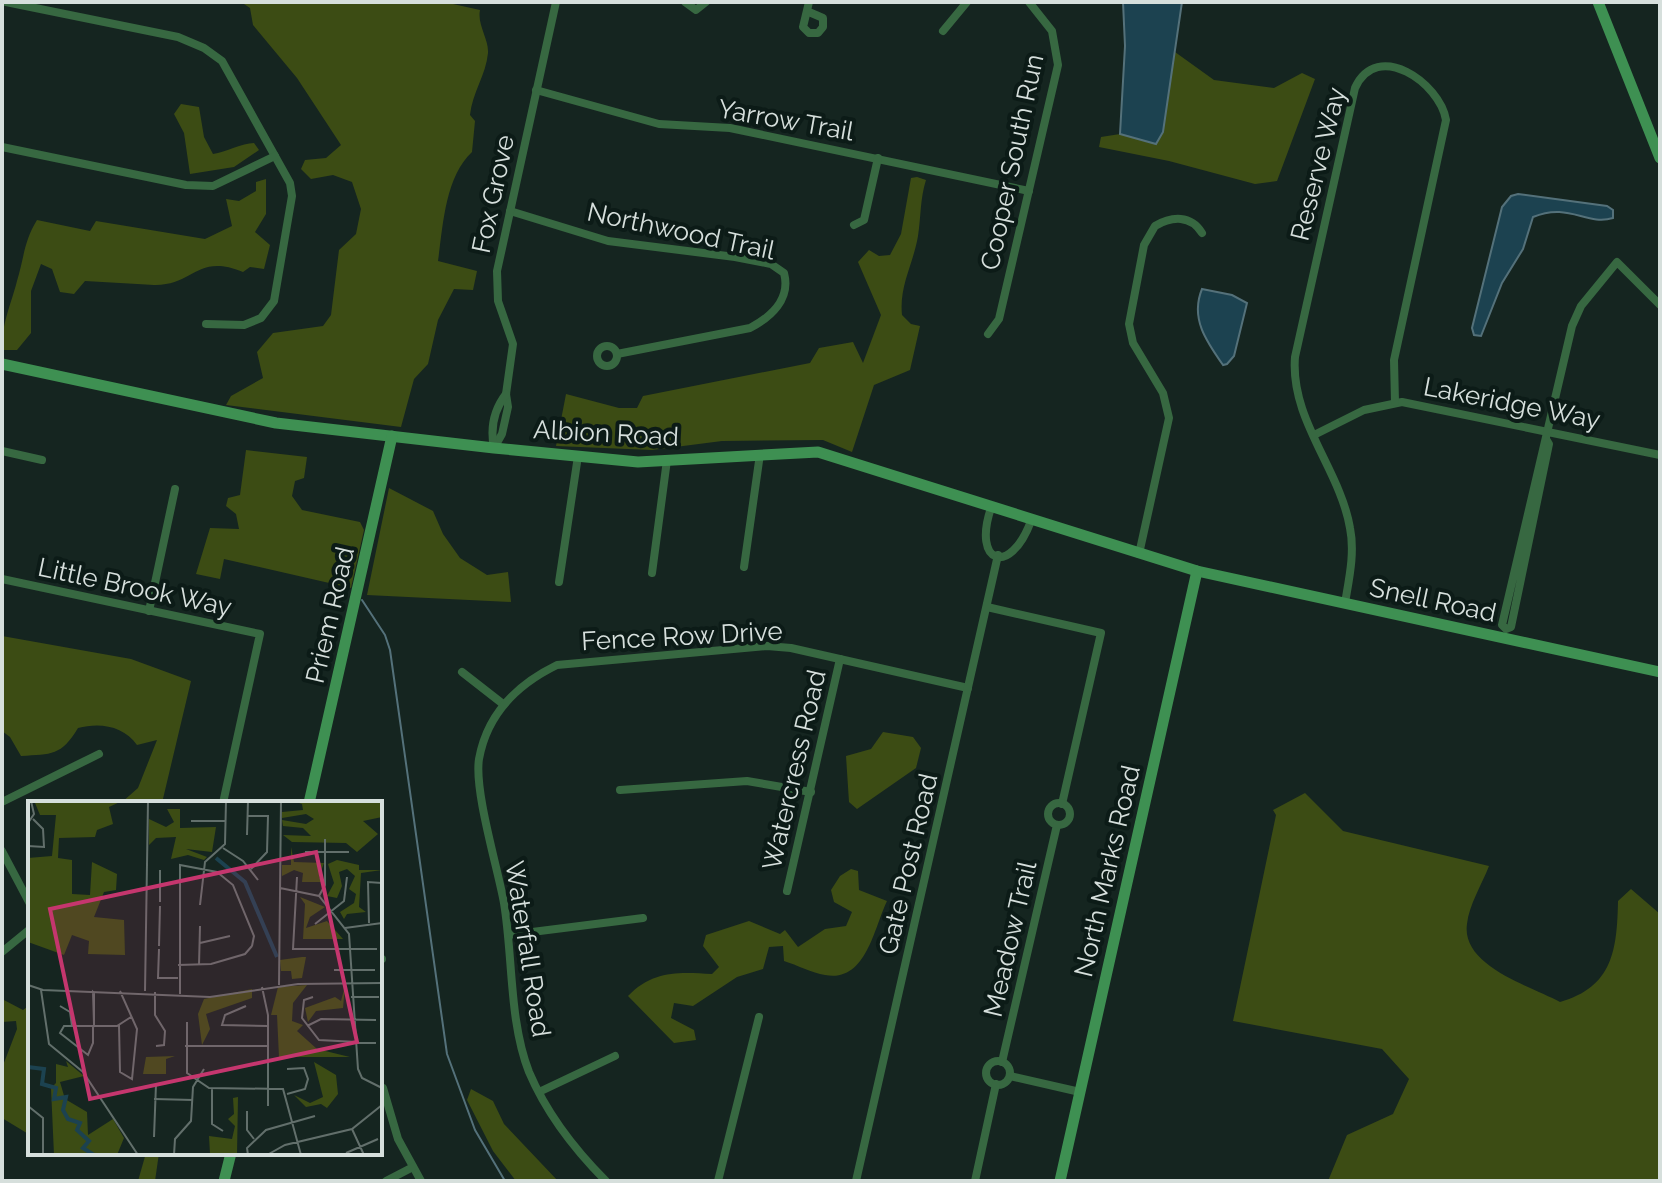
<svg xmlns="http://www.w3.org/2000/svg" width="1662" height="1183" font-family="Raleway,sans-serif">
<rect width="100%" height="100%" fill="#152520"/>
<g fill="#3c4c14">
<path d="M241,2H444L480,10C477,25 489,39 488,53C486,75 472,93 470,115L475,121L472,152C445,177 443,226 438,261L477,271L473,290L454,289L438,320L428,364L414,379L401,427L226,405L231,396L263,378L257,352L273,333L323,326L331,315L339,250L356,234L361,209L352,182L333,175L311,179L301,169L305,160L326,158L341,145L297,78L253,25L250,8Z"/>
<polygon points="1175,52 1214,80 1274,88 1302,73 1315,79 1277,181 1255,184 1169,161 1099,147 1101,137 1120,134 1156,144 1163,132"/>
<path d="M181,104L199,107L204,137L213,154C226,152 242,143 254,143L259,150L234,167L190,174L184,133L174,114Z"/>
<path d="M917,177L926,180C920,199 921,217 918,236C913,265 899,286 902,315L911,324L920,326L910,370L874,385L852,452L823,440L722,441L652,450L556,446L566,394L619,408H637L643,396L810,363L819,348L853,342L863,363L881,315L858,262L869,250L879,256L890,255L901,234L911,178Z"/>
<path d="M266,179V214L255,232L270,245L264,269L250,267L243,272C196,253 194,286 154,285C132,284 108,282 85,281L74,294L60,292L52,269L41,264L31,291V333L17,350H2C2,322 10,308 17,281C24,258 24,241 37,220L90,231L96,221L205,239L232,226L226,199L239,201L256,191V182Z"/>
<polygon points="246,450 307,457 304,478 295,481 292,496 302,510 360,522 364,530 351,588 224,559 220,579 196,574 210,528 239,529 236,514 226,506 228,498 240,495"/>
<polygon points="389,488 433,511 443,534 460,558 487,575 508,572 511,602 367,595"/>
<path d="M2,636L131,659L191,681L162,803H121L138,788L157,740L137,745C124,726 100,722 78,728C61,756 52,754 21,756L10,737L2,731Z"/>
<polygon points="883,732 913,737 921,748 916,768 857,809 849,802 846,756 871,749"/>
<path d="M1305,793L1343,831L1489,866C1482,884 1469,905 1467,924C1461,966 1530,986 1560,1002C1613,987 1617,950 1618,901L1631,889L1660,914V1181H1328L1347,1135L1393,1114L1409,1079L1382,1049L1233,1021L1276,815L1273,810Z"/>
<path d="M851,869L858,871L859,890L887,901C874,928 866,983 825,975C812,973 797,965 784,961L783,946L769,947L763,969L737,977L693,1006L674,1003L671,1018L694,1030L696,1040L674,1043L628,996C653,970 679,972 712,974L719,967L703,946L706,935L749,921L780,934L785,930L798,947L825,929L846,926L852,912L834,902L831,890L840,876Z"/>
<polygon points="2,999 23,1010 30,1005 30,1135 2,1118 2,1068 17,1029 16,1021 2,1022"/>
<polygon points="471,1089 493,1101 504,1124 558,1181 516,1181 493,1151 467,1100"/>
<polygon points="146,1153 159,1153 155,1181 138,1181"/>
</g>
<g fill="#1c4250" stroke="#54717a" stroke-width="2">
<polygon points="1123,2 1182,2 1163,132 1156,144 1120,134 1125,46"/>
<path d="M1518,194L1607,206L1613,210V218C1586,226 1569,202 1533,217L1523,249L1502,283L1481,336L1474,335L1472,328L1502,207L1511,196Z"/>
<path d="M1202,289L1232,295L1247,303L1234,356L1227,364L1223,365C1206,341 1190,318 1202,289Z"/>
</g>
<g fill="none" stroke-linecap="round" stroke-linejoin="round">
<polyline stroke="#54717a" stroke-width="2" points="362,600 385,635 390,650 447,1054 475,1130 505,1181"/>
<g stroke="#376841" stroke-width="8">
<polyline points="6,2 178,37 204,48 222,61 290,183 292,196 274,301 261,318 244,325 206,324"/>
<polyline points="685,2 696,10 706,2"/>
<polyline points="809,2 803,27 809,33 818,33 823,27 823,18 809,12"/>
<polyline points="943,31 967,2"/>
<polyline points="536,90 659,124 730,128 1029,191"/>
<polyline points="2,147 186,185 213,186 275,156"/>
<path d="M510,211L608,241L735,257L771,264L784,273C791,299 771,317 750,328L617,354"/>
<polyline points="854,225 864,220 878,158"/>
<polyline points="988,334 999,319 1058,65 1052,31 1029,2"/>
<circle cx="607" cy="356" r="10"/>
<polyline points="1314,435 1364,410 1402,402 1660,455"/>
<polyline points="1546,439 1549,444 1511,627 1506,629 1502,625 1572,326 1581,306 1617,262 1660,305"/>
<polyline points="494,448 502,434 508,407 506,394 513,344 498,301 497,271 556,2"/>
<path d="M494,448C490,428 493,411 506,394"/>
<polyline points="2,451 42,460"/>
<path d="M991,508C972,564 1010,577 1031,521"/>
<path d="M1139,554L1169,418L1163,393L1133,343L1129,324L1144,245L1155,226C1172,216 1191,215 1202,233"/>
<polyline points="744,567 760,454"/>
<polyline points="652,573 667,460"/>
<polyline points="2,579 260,634 223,803"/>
<polyline points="559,582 578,456"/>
<path d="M1345,603C1349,579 1355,553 1350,528C1340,469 1290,420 1295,357L1355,88C1377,39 1440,83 1446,120L1394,360L1395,402"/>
<polyline points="987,607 1101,633 1062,804"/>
<polyline points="149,611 175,489"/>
<polyline points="462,672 503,704"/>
<polyline points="620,790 747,781 811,792"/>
<polyline points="2,802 99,754"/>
<circle cx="1059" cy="814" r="11"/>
<polyline points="2,851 30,904"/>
<polyline points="787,891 840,659"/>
<polyline points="508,935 643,918"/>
<polyline points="2,952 30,929"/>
<polyline points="380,959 382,959"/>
<circle cx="998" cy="1073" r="12"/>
<polyline points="1002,1062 1057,825"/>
<polyline points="1010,1076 1080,1092"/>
<polyline points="383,1088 398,1139 421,1181"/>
<polyline points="539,1092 615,1056"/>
<polyline points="386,1181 413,1167"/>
<path d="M606,1181C575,1150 546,1112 529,1072C509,1021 513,957 504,903C498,869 474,791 479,759C487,714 518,684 557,665L767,646L791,648L968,688"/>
<polyline points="718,1181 759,1017"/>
<polyline points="856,1181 998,555"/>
<polyline points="975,1181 996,1084"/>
</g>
<g stroke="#3e9052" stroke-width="11">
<polyline points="1598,2 1660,158"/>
<polyline points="2,364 276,423 494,448 638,462 818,452 1197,571 1660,672"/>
<polyline points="309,803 392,436"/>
<polyline points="224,1181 231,1153"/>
<polyline points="1060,1181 1197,571"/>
</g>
</g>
<g text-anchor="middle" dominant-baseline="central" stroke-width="8" stroke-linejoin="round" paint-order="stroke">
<g font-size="26" fill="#d6dfdc" stroke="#0c1b17">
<text transform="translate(786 120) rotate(10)">Yarrow Trail</text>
<text transform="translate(1012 162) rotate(-78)">Cooper South Run</text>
<text transform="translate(1318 164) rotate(-76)">Reserve Way</text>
<text transform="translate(493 194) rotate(-78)">Fox Grove</text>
<text transform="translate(681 231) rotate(12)">Northwood Trail</text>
<text transform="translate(1512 403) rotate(11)">Lakeridge Way</text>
<text transform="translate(606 433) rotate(3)">Albion Road</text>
<text transform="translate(135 587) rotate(12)">Little Brook Way</text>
<text transform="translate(1433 600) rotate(12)">Snell Road</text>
<text transform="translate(330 615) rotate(-77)">Priem Road</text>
<text transform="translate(682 636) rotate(-3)">Fence Row Drive</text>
<text transform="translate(794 770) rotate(-77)">Watercress Road</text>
<text transform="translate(908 864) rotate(-77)">Gate Post Road</text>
<text transform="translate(1107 871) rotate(-77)">North Marks Road</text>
<text transform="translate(1010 939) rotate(-77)">Meadow Trail</text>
<text transform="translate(528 949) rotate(81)">Waterfall Road</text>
</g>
</g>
<g transform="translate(28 801)">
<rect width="354" height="354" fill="#152520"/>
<path d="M94,0L81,6L85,23L69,29L67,36L31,37L30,57L44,59V93L62,94L64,61L89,73L88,89L76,91L66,116L96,119L97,154L60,153L61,140L44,134L36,154L0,141V57L24,55L28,14H12L7,2ZM265,0H354V16L335,20L350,33L329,51L318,42L264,41L255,34L283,35L275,27L255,25L254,19L278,23L286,18L278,13L254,17V11L275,9L274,3ZM139,8H152V27L188,26L184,51L158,48L179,56L176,59L160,54L143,58L148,36L128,37L121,44V18L138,26L146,21ZM263,46L266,61L296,62L291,76L295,81H274L275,72L266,69L254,75V64H263ZM309,59L331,64V69H354L333,72L331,106L338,111L319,113L316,118L312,111L326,102L328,93L321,88L327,75L319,68L311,71L314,85L309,97L299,95L306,82L300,63ZM272,96L297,106L282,116L278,127L299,120L315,138H275L277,103ZM274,156H278L274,177L264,178L263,170H253L252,159ZM279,184L265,202L264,220L275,224L269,230L289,248L322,256H251L249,214H243L250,186ZM317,185L315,207L288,210L280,221L277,207L307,196L313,200ZM224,188V197L178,213L182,228L174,244L170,213L176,198ZM147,255L138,258V273H115L118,256ZM38,260L56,275L32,281L37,298L59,311L60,334L85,318L96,337L89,354H26L23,287L28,282V263L40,266ZM286,261L308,274L310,293L299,307L293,303L278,306L266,294L282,302L295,296ZM210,296L209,354L182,353L181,335L204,338L207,325L200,318L206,313L205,297Z" fill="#3c4c14"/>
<path fill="none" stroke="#1c4250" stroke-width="4" d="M188,57L217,81L249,156M0,266L16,268L14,283L28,287L26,298L38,296L35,309L40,318L52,322L49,329L61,340L55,347L66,354"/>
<path fill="none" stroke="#626f6b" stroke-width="2" d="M219,15H240L239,51L223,68M163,20H198M0,22L6,13L3,0M219,34L220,0M0,45L16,46L15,28L5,18M195,47L215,60L230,79M277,51H321M269,76L265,148H349M252,87L291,95L321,133L330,268L334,277L354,287M291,95L297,84V38M132,101V69M172,104L177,61L197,43L198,0M341,122L340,81L354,82M287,123L316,100L319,76M317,127L354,122M172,142L202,135M131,145L132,105M131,148L130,177H150M150,164L183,163L217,153L224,145M171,164L172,125M306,169H347M0,184L15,189L182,196L270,183L354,182M251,184L253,0M234,186L240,214V305M13,189L21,243L55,271L110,354M117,190L120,0M127,191V214L137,230L136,244L128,245M152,193V64L189,71L205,84L226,135L224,145M285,196L276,199L274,217L291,239L348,242M323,196H351M32,205L42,211L44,225M218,205L197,214L194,224L240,225M159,221V272L181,287L255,288L273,354M66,223L65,191L66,192V225L65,226V242L60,254L32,232L36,225H89L103,216M91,224L92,271L104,278L109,228L92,190M279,225L293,218L348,219M157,245H240M259,268L276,267L280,278L277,288L259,293M184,287V323L195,330M126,298L165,299M0,305L15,317V354M219,310V329L226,338M324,328L336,354M126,336L128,283M318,352L350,338M146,354L147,338L163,320L165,286L176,268M220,354L219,347L238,329L287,315M239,354L257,344L324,328L354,304"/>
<path fill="#c5366e" fill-opacity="0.15" stroke="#c5366e" stroke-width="4" d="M288,51L329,241L62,298L22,108Z"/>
<rect width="354" height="354" fill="none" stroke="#d6dfdc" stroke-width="4"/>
</g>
<rect width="1662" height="1183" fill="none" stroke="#d6dfdc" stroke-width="8"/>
</svg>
